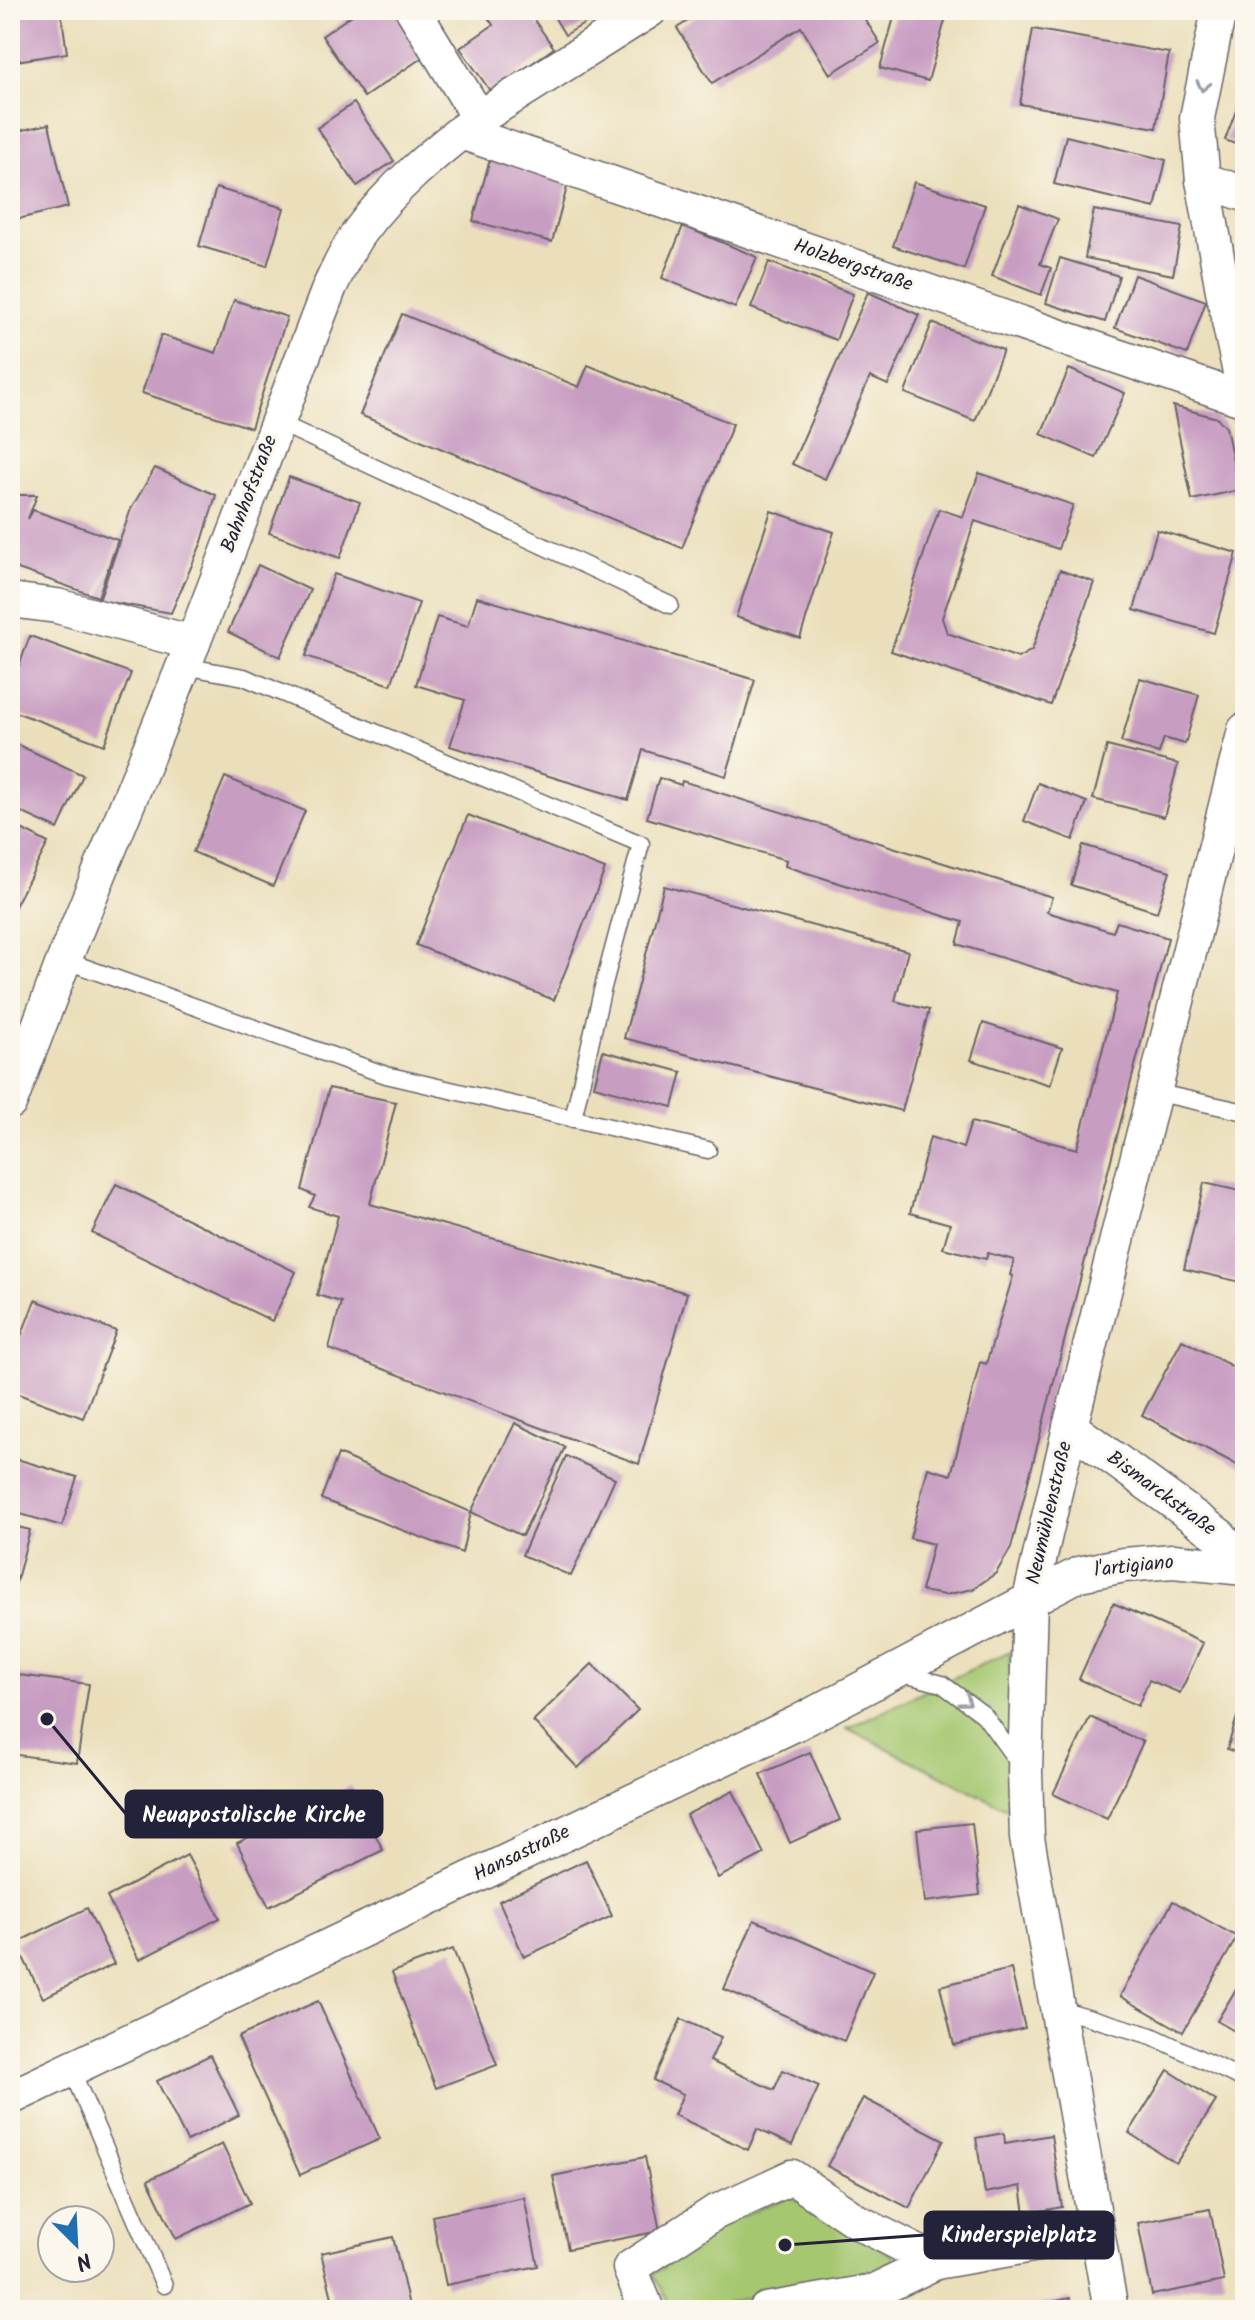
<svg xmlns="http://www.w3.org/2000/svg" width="1255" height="2320" font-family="Kalam,sans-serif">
<rect width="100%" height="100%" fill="#fbf7ec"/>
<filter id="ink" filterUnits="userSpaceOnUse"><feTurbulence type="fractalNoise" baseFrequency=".0125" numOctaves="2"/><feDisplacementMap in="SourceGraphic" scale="16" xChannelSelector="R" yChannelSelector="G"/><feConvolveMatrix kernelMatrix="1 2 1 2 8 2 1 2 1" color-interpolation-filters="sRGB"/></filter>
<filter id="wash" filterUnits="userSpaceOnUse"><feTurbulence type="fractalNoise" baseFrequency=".006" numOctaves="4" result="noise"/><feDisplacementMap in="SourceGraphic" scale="32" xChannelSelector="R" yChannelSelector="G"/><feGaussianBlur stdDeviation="1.8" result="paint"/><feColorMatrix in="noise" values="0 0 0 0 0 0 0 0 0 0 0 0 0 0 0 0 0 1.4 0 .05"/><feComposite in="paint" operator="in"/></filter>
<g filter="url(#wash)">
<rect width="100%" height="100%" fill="#ebdfbb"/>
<g fill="#a5c770" stroke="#647456" stroke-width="2">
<polygon points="1010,1651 1009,1810 847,1728"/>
<polygon points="790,2196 899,2259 868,2278 771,2291 702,2310 674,2310 653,2275 719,2226"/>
</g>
<g id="blocks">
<g fill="#c89dc2">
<polygon points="10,10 61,10 67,53 10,62"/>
<polygon points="359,10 395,10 426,55 364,97 322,36"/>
<polygon points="483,10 527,10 554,48 491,92 460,48 493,25"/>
<polygon points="550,10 608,10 565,35"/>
<polygon points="705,10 859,10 880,43 830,74 801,27 712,83 677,28"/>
<polygon points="896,10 948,10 928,81 880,68"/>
<polygon points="1033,29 1169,53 1156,128 1020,104"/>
<polygon points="1245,87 1245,148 1225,140"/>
<polygon points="354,103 394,161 357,186 317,128"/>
<polygon points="49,124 68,207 10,221 10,133"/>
<polygon points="1066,136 1166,160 1155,208 1054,184"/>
<polygon points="490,159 569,180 552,242 473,221"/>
<polygon points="914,182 985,205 964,269 893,246"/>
<polygon points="216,188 284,208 267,266 199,246"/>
<polygon points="1019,204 1058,219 1040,264 1051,268 1041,295 992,276"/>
<polygon points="1094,210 1182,227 1173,275 1085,258"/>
<polygon points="683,226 757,257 735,308 662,278"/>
<polygon points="1060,258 1119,276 1105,322 1046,303"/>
<polygon points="769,262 853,294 836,340 751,308"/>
<polygon points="1134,275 1206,301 1187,354 1115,328"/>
<polygon points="868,292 919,315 888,385 870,377 825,479 792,464"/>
<polygon points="234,300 287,317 251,428 142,393 161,335 216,353"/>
<polygon points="402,314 579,387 588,365 733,424 682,548 360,415"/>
<polygon points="932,323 1003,350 975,421 905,393"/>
<polygon points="1069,369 1125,393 1096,458 1041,434"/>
<polygon points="1173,406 1217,418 1226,427 1239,490 1192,500"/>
<polygon points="155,468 216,495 202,542 171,613 99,600 131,509"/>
<polygon points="979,473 1073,505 1058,549 975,521 942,618 947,633 1018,658 1032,650 1060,570 1094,582 1051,705 891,651 939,509 963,517"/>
<polygon points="289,477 360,502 340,558 269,533"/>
<polygon points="10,495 37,495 28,519 33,510 118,540 98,597 12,567 14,561 10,562"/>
<polygon points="771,511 834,532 800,638 736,617"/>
<polygon points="1157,530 1237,553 1214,633 1134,610"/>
<polygon points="258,565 310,590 280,657 228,632"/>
<polygon points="334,574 419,603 391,685 306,656"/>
<polygon points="477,597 755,680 726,776 643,750 628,800 450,746 465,700 416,685 437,617 468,626"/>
<polygon points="30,636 131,673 104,745 10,710 10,690"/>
<polygon points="1140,678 1199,695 1185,744 1164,738 1159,753 1121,742"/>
<polygon points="16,744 83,775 58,829 10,807 10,757"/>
<polygon points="1107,746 1178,764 1164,817 1093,799"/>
<polygon points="225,777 305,811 273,886 193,852"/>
<polygon points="659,778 681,785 682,781 1052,897 1047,912 1113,932 1117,922 1168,938 1011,1548 996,1573 973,1589 945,1595 921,1591 933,1544 910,1538 928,1468 951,1475 980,1362 986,1364 1013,1276 1010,1275 1014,1260 988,1253 986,1259 943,1248 950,1224 910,1213 930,1137 963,1148 971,1122 1077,1149 1117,993 957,944 963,922 785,866 786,860 647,818"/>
<polygon points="1038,783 1087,802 1073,840 1024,821"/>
<polygon points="468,815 605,869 554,1000 416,945"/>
<polygon points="10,823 48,843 13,910 10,908"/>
<polygon points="1083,845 1170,871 1157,912 1071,885"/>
<polygon points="664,886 908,951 895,1001 929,1010 902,1111 624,1038"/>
<polygon points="983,1023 1062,1048 1050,1085 971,1060"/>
<polygon points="603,1051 682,1072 673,1107 594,1086"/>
<polygon points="329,1088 396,1102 370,1204 687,1293 639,1464 329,1349 341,1302 317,1295 338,1216 309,1207 315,1196 302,1190"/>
<polygon points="1204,1183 1245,1192 1245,1283 1184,1269"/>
<polygon points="116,1184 296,1272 272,1321 92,1233"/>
<polygon points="35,1300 116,1331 83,1418 10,1391 10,1365"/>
<polygon points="1182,1340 1245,1373 1245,1469 1142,1415"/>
<polygon points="515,1423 565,1447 522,1536 471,1512"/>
<polygon points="338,1454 471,1512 462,1553 321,1499"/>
<polygon points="566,1456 615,1478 571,1576 522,1555"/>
<polygon points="10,1457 77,1477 62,1526 10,1511"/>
<polygon points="10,1525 30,1530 16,1583 10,1582"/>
<polygon points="1113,1603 1203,1643 1180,1693 1149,1680 1138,1706 1079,1679"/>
<polygon points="592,1664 638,1710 578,1768 533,1721"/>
<polygon points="10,1674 89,1684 77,1763 10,1754"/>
<polygon points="1244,1695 1245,1695 1245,1756 1227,1749"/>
<polygon points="1090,1717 1143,1742 1107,1819 1053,1794"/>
<polygon points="810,1752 840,1820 790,1843 760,1774"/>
<polygon points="351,1786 383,1850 269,1907 237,1843"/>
<polygon points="733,1791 764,1854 718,1878 686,1815"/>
<polygon points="972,1823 980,1895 925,1902 917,1829"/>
<polygon points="187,1855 220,1918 139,1960 107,1897"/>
<polygon points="586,1860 612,1916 524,1957 499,1901"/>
<polygon points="1173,1901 1237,1937 1183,2032 1120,1996"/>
<polygon points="87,1908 114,1964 43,1998 16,1943"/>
<polygon points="754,1920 873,1972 844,2041 724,1989"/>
<polygon points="453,1949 497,2065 436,2088 392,1972"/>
<polygon points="1011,1969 1025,2028 954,2045 940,1986"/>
<polygon points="1245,1974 1245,2037 1217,2021"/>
<polygon points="318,2001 380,2139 300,2175 238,2037"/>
<polygon points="681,2019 721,2037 710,2061 774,2090 783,2070 819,2086 792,2145 757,2129 748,2150 674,2115 683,2094 653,2080"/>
<polygon points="210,2055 239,2115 187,2141 157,2081"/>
<polygon points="1168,2070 1216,2101 1176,2163 1129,2133"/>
<polygon points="863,2098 944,2140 909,2208 827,2166"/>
<polygon points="1004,2133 1005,2143 1051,2135 1062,2207 1025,2214 1021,2186 985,2193 976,2138"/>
<polygon points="222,2144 250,2203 176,2239 148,2180"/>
<polygon points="645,2157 660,2231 568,2249 553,2176"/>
<polygon points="524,2197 538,2266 446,2285 432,2216"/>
<polygon points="1210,2209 1224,2281 1152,2295 1138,2223"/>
<polygon points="393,2237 410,2310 335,2310 321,2253"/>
<polygon points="1070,2298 1072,2310 1020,2310 1020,2309"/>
</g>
</g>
</g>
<g filter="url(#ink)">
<use href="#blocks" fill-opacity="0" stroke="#686468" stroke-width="2"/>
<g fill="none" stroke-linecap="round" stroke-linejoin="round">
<defs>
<g id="service">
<polyline points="277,422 670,605"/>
<polyline points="184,666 244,677 641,844 602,991 573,1119"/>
<polyline points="64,960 386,1075 708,1150"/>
<polyline points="1154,1092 1245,1112"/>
<polyline points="900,1673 942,1684 984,1715 1020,1765"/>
<polyline points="1057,2008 1152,2036 1245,2080"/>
<polyline points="71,2069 164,2285"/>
</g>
<g id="minor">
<polyline points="413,10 479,118"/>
<polyline points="1219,10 1197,118 1203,180 1226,307 1245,396"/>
<polyline points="461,132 1245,400"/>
<polyline points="1203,180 1245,194"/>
<polyline points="10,600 57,606 193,643"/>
<path d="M10,1102L64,960L193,643L330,286C339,268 348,247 360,231C392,187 436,151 479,118L650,10"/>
<polyline points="1070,1427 1220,1536 1245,1568"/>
<polyline points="10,2098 797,1723 1079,1574 1124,1565 1173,1561 1245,1568"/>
<polyline points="647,2310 630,2268 714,2213 792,2177 858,2222 936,2262"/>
<polyline points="766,2310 875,2291 936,2262 1096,2234"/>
<polyline points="1111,2310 1027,1838 1025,1771 1030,1599 1070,1427 1245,730"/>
</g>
</defs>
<use href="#service" stroke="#686468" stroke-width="19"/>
<use href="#minor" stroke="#686468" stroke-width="37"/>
<use href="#service" stroke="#fff" stroke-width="16"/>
<use href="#minor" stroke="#fff" stroke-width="34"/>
</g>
<defs><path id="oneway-chevron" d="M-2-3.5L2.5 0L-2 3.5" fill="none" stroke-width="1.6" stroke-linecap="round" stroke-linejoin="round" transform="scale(2)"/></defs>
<g stroke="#9c9ca7">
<use href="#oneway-chevron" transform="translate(1203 86) rotate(102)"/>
<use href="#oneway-chevron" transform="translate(966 1701) rotate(37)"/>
</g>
</g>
<g text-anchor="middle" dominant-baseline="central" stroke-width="6" stroke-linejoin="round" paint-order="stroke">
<g font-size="20" fill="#22223b" stroke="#fbf7ec">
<text transform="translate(853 266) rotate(19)">Holzbergstraße</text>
<text transform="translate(250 494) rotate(-69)">Bahnhofstraße</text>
<text transform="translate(1161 1494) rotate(36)">Bismarckstraße</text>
<text transform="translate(1050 1513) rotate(-77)">Neumühlenstraße</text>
<text transform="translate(1134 1567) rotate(-6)">l'artigiano</text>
<text transform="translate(522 1854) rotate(-26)">Hansastraße</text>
</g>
</g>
<path fill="none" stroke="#22223b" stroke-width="3" d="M47 1719L126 1814M785 2245L925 2235"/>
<g fill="#22223b" stroke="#fbf7ec" stroke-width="3">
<circle cx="47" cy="1719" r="8"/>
<circle cx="785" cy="2245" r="8"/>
</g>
<g fill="#22223b" stroke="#22223b" stroke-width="3">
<rect x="126" y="1791" width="256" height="46" rx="8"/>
<rect x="925" y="2212" width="188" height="46" rx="8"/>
</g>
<g font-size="22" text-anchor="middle" font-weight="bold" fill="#fff">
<text x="254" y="1822">Neuapostolische Kirche</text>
<text x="1019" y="2242">Kinderspielplatz</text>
</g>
<rect width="1255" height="2320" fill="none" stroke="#fbf7ec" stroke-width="40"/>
<g transform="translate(76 2244) rotate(156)"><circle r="38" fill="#fbf7ec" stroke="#a4a2a5" stroke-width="2"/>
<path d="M0-6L14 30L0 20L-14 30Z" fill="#1f6fb2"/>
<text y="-12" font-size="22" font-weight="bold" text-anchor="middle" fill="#22223b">N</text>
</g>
</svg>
